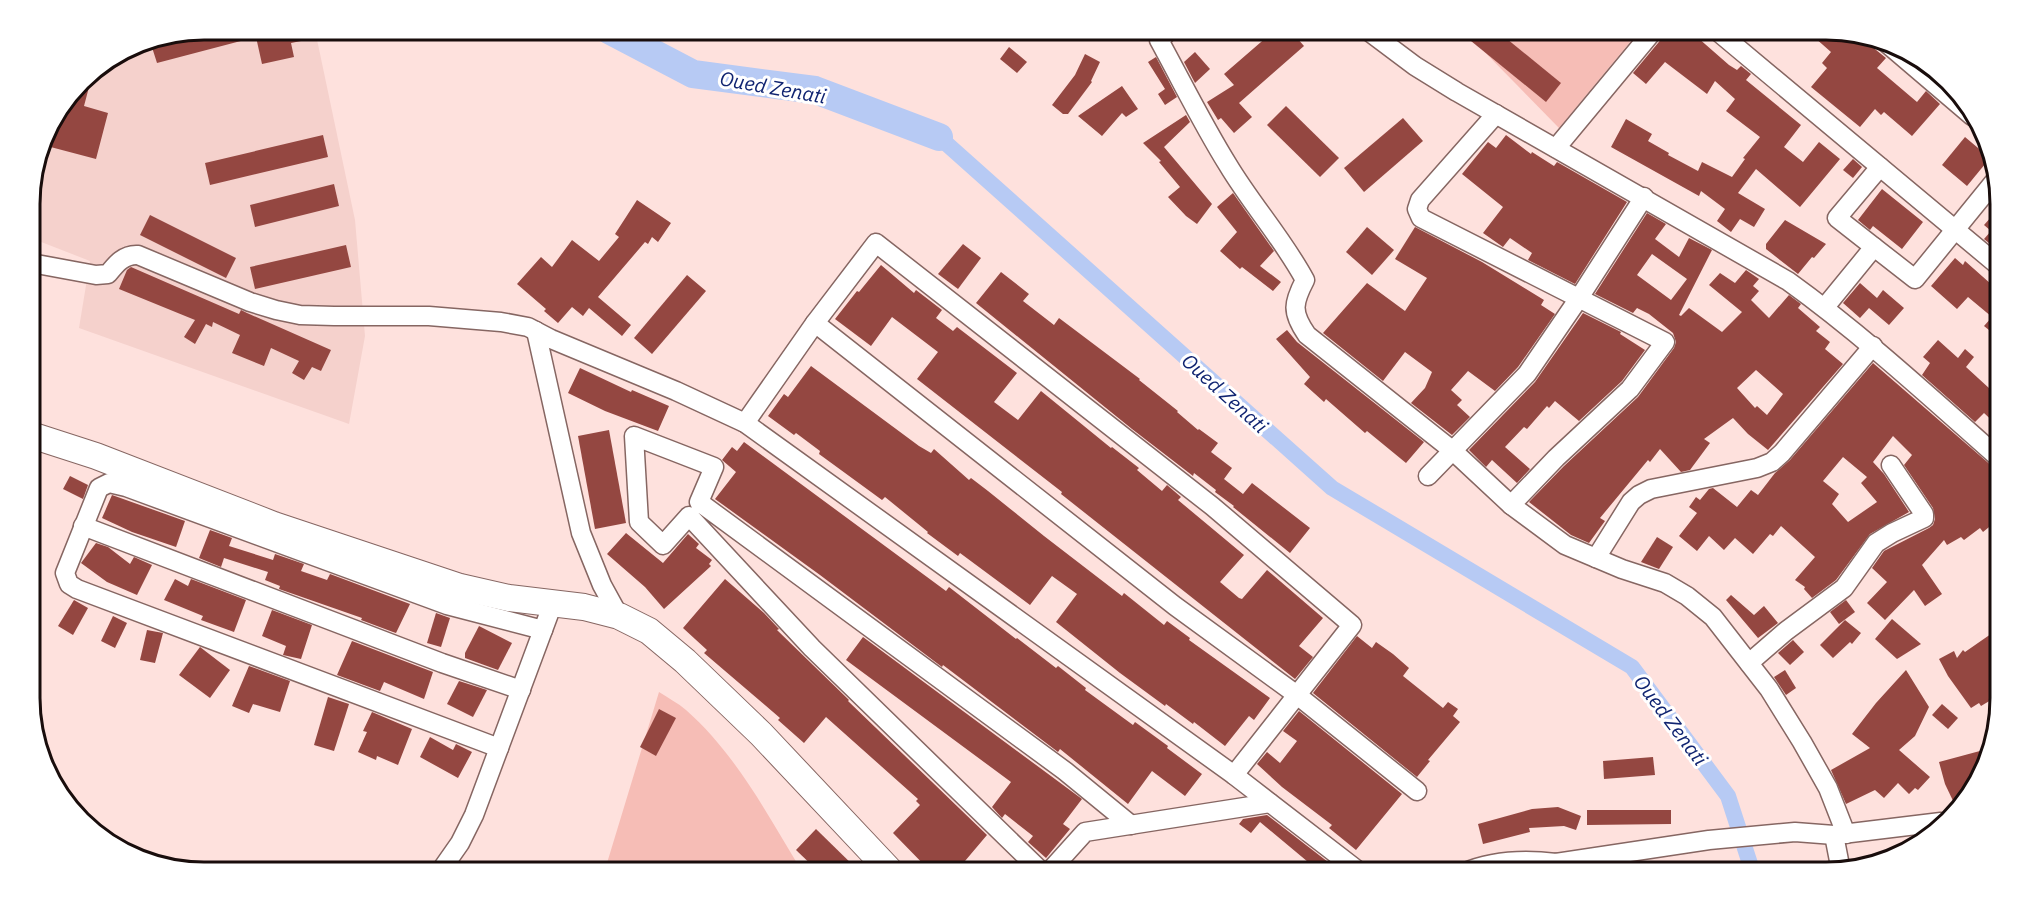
<svg xmlns="http://www.w3.org/2000/svg" width="2031" height="903" font-family="'IBM Plex Sans',sans-serif">
<rect width="100%" height="100%" fill="#fee1dd"/>
<polygon fill="#f5d1cc" points="205,30 315,30 355,220 365,336 349,424 79,328 90,261 31,238 30,193 48,128 89,74 138,43"/>
<g fill="#f6bdb6">
<polygon points="1467,30 1640,30 1559,128 1465,32"/>
<path d="M659,692C668,698 678,703 686,710C737,755 768,816 803,873H604Z"/>
</g>
<g fill="none" stroke-linecap="round" stroke-linejoin="round">
<polyline stroke="#b7caf4" stroke-width="16" points="939,137 1332,488 1632,667 1728,796 1753,873"/>
<polyline stroke="#b7caf4" stroke-width="28" points="609,30 693,74 815,90 939,137"/>
</g>
<g fill="#944741" fill-rule="evenodd">
<polygon points="205,30 326,30 326,36 291,43 294,57 262,64 256,37 157,63 150,41"/>
<polygon points="1275,30 1290,30 1304,46 1239,103 1252,117 1234,133 1221,118 1218,120 1207,102 1234,85 1224,74"/>
<polygon points="1480,30 1496,30 1561,83 1546,102 1471,41"/>
<polygon points="1665,30 1689,30 1729,65 1737,70 1741,66 1751,74 1746,80 1801,125 1784,147 1803,162 1819,142 1840,159 1800,207 1756,169 1738,193 1765,209 1754,227 1740,219 1731,232 1717,221 1725,209 1701,191 1699,196 1611,147 1626,119 1652,134 1648,141 1669,153 1668,155 1698,171 1702,162 1732,177 1745,159 1743,158 1760,137 1726,111 1735,99 1715,81 1707,94 1665,62 1646,84 1633,73 1663,37"/>
<polygon points="1806,30 1826,30 1860,37 1886,58 1877,68 1917,102 1926,91 1940,104 1912,136 1884,112 1881,115 1875,109 1860,127 1811,87 1827,68 1822,63 1831,52"/>
<polygon points="1009,47 1027,62 1017,73 1000,59"/>
<polygon points="1195,52 1210,69 1195,83 1184,62"/>
<polygon points="1085,54 1100,62 1091,81 1092,82 1068,114 1063,114 1052,105 1075,75"/>
<polygon points="1156,57 1177,97 1165,105 1158,94 1165,89 1148,62"/>
<polygon points="93,72 84,106 108,113 96,159 43,145 48,128"/>
<polygon points="1122,86 1138,109 1126,117 1122,113 1102,136 1078,116"/>
<polygon points="1286,106 1339,158 1320,177 1267,125"/>
<polygon points="1186,115 1190,122 1164,147 1212,204 1197,224 1186,216 1168,197 1180,187 1159,162 1161,161 1143,143"/>
<polygon points="1403,118 1423,141 1364,192 1344,168"/>
<polygon points="323,135 328,157 210,185 205,163"/>
<polygon points="1506,135 1531,154 1532,152 1554,166 1557,162 1627,202 1575,284 1528,260 1532,253 1510,238 1503,247 1483,233 1503,207 1462,174 1488,142 1496,148"/>
<polygon points="1965,137 1990,158 1967,186 1942,165"/>
<polygon points="1853,159 1862,167 1853,178 1843,170"/>
<polygon points="334,184 339,206 255,227 250,205"/>
<polygon points="1882,189 1923,222 1902,249 1873,226 1870,230 1858,220"/>
<polygon points="1233,193 1274,251 1260,266 1281,282 1273,291 1242,267 1240,269 1220,251 1237,232 1217,207"/>
<polygon points="637,200 671,223 658,242 652,237 648,244 645,242 598,297 631,325 622,336 589,308 583,316 572,307 558,323 544,311 546,309 517,284 541,257 552,267 572,240 599,261 619,237 615,234"/>
<polygon points="2000,207 2000,252 1984,239 1991,231 1984,225"/>
<path d="M1647,213L1666,224L1655,239L1679,257L1689,238L1712,250L1679,315L1681,316L1689,308L1722,332L1742,312L1709,285L1720,273L1735,283L1746,270L1759,279L1753,286L1759,291L1751,300L1769,318L1789,295L1801,304L1798,308L1820,327L1816,331L1830,342L1825,349L1843,364L1768,450L1748,434L1733,418L1704,439L1710,443L1690,470L1681,472L1660,449L1650,462L1648,460L1600,518L1605,521L1589,543L1571,535L1529,502L1564,466L1638,397L1674,348L1676,342L1673,333L1649,314L1637,308L1633,313L1595,294ZM1652,254L1687,279L1671,300L1637,275ZM1756,370L1783,394L1767,415L1757,406L1755,408L1737,388Z"/>
<polygon points="150,215 236,258 226,278 140,235"/>
<polygon points="1785,220 1826,244 1814,258 1812,257 1798,274 1766,249 1766,244"/>
<polygon points="1367,227 1394,250 1372,275 1346,252"/>
<polygon points="1415,227 1482,262 1544,300 1541,305 1555,314 1518,367 1495,391 1468,371 1451,390 1462,400 1457,405 1470,417 1452,435 1411,403 1425,388 1432,372 1405,352 1383,381 1323,333 1367,283 1405,311 1427,278 1395,259"/>
<polygon points="963,244 981,258 958,289 938,274"/>
<polygon points="346,245 351,267 255,289 250,267"/>
<polygon points="1955,258 1963,265 1965,261 2000,292 2000,339 1984,326 1992,317 1968,297 1957,309 1931,286"/>
<polygon points="881,265 914,293 916,290 942,310 936,318 953,331 957,327 1017,373 994,402 1018,420 1041,391 1111,448 1112,447 1139,468 1137,470 1162,491 1167,485 1181,497 1178,500 1244,555 1220,582 1239,598 1242,599 1267,570 1323,618 1299,646 1313,657 1295,679 1061,494 1062,492 917,379 938,352 892,317 871,346 835,319 857,291 859,292"/>
<polygon points="131,267 239,314 241,310 247,313 331,350 321,371 312,367 304,380 292,373 299,361 271,348 264,366 232,353 240,335 213,322 212,327 206,324 195,344 184,337 195,320 119,289 127,270"/>
<polygon points="1001,272 1029,294 1023,301 1054,325 1059,318 1140,379 1139,380 1178,411 1177,412 1198,430 1199,429 1218,443 1211,452 1232,468 1224,479 1243,494 1252,483 1310,528 1290,553 1233,507 1234,506 1215,492 1216,490 1194,473 1193,476 1132,429 976,303"/>
<polygon points="687,275 706,291 652,354 634,338"/>
<polygon points="1860,283 1877,298 1883,290 1904,308 1889,325 1869,308 1860,318 1843,303"/>
<polygon points="1583,313 1621,332 1620,334 1645,350 1622,381 1579,421 1555,401 1549,408 1547,406 1527,429 1524,427 1505,447 1530,469 1517,483 1492,460 1486,467 1469,450 1535,382"/>
<polygon points="1287,330 1297,342 1424,442 1406,463 1367,431 1365,433 1326,399 1324,402 1304,384 1310,377 1276,339"/>
<polygon points="1938,340 1958,358 1965,349 1974,357 1966,367 1990,389 1993,390 2000,383 2000,428 1984,413 1975,422 1922,375 1930,363 1923,357"/>
<path d="M1873,363L1993,467L2000,470V506L1990,517L1994,523L1983,532L1980,528L1964,540L1961,537L1947,545L1944,540L1922,565L1942,594L1925,606L1914,590L1885,620L1867,603L1887,582L1872,568L1884,551L1929,528L1933,525L1935,519L1933,508L1904,465L1912,455L1893,436L1873,462L1884,474L1909,512L1870,534L1836,580L1812,598L1804,589L1805,587L1795,580L1815,557L1781,526L1773,536L1770,534L1753,554L1735,538L1724,550L1709,536L1697,551L1679,536L1697,513L1689,507L1696,497L1700,500L1709,489L1713,488L1737,507L1751,490L1758,495L1775,473L1790,460ZM1843,457L1867,477L1861,483L1877,502L1848,522L1832,504L1839,494L1823,481Z"/>
<polygon points="811,366 919,446 931,453 934,449 969,480 971,478 988,491 1044,536 1122,596 1124,593 1164,625 1167,621 1190,638 1189,640 1270,698 1254,720 1249,716 1225,746 1194,722 1193,724 1166,704 1165,706 1120,673 1056,622 1077,594 1052,576 1030,605 960,553 958,556 927,533 928,532 885,497 882,500 819,454 820,451 796,433 794,435 768,416 784,394 788,397"/>
<polygon points="580,368 631,392 632,390 669,406 658,431 605,411 568,393"/>
<polygon points="609,430 626,523 595,529 578,436"/>
<polygon points="744,442 946,591 949,587 1016,639 1017,638 1056,668 1058,666 1086,688 1085,690 1133,725 1135,722 1168,746 1167,748 1202,774 1185,796 1152,771 1128,804 1060,749 1058,752 943,665 942,667 820,575 715,499 736,472 722,460 732,447 737,451"/>
<polygon points="70,476 88,485 83,499 63,489"/>
<polygon points="112,495 185,521 176,547 132,532 102,518"/>
<polygon points="210,530 232,538 229,546 273,560 275,554 304,564 301,571 327,580 330,574 410,604 396,633 393,632 361,620 362,618 279,589 280,586 265,580 268,572 224,558 221,567 199,558"/>
<polygon points="626,533 663,563 688,534 699,544 696,548 712,560 709,564 711,566 664,609 645,587 607,554"/>
<polygon points="1657,537 1673,547 1659,569 1641,562"/>
<polygon points="96,543 108,547 130,564 134,557 152,565 137,595 107,582 81,563"/>
<polygon points="175,579 188,586 191,579 246,600 234,632 201,620 203,616 164,600"/>
<polygon points="725,579 764,613 779,629 777,630 849,700 848,701 987,835 965,861 969,865 962,873 932,873 893,833 920,805 916,801 918,799 826,717 804,743 778,720 780,718 704,653 707,650 683,628"/>
<polygon points="1731,595 1754,615 1764,606 1778,623 1758,638 1726,600"/>
<polygon points="74,600 88,608 73,635 58,626"/>
<polygon points="1846,600 1855,612 1839,624 1830,612"/>
<polygon points="272,610 312,625 301,659 283,655 286,646 262,636"/>
<polygon points="436,613 450,618 441,647 427,643"/>
<polygon points="113,616 127,623 115,648 101,641"/>
<polygon points="1892,619 1921,644 1897,659 1875,639"/>
<polygon points="1845,620 1861,633 1852,644 1850,642 1833,658 1820,645"/>
<polygon points="479,626 512,643 498,670 465,658 465,653"/>
<polygon points="2001,627 2001,694 1981,706 1979,703 1971,708 1948,676 1939,659 1954,651 1957,658 1963,650 1965,652"/>
<polygon points="147,630 163,633 155,663 140,660"/>
<polygon points="1357,636 1372,648 1376,642 1393,654 1409,668 1403,676 1443,708 1448,702 1458,709 1453,716 1460,722 1428,760 1430,761 1417,777 1313,693"/>
<polygon points="863,637 1082,799 1063,824 1070,829 1046,858 1028,842 1033,836 1005,814 1002,818 992,807 1011,782 846,660"/>
<polygon points="1793,640 1804,652 1790,665 1778,653"/>
<polygon points="352,641 433,672 424,699 384,682 380,691 337,675"/>
<polygon points="200,647 230,670 210,698 179,675"/>
<polygon points="249,666 290,681 280,712 253,704 249,713 232,706"/>
<polygon points="1785,670 1796,688 1786,695 1774,677"/>
<polygon points="1906,670 1929,707 1915,736 1899,750 1930,777 1918,790 1915,788 1909,794 1898,783 1884,798 1875,790 1846,804 1831,770 1870,748 1852,734 1876,703"/>
<polygon points="459,681 487,690 473,717 447,704"/>
<polygon points="328,697 349,704 334,751 314,745"/>
<polygon points="1942,704 1958,718 1948,729 1932,715"/>
<polygon points="659,709 676,718 656,756 640,747"/>
<polygon points="1299,711 1402,794 1356,850 1329,828 1332,825 1282,787 1257,764 1267,752 1280,763 1297,741 1283,731"/>
<polygon points="372,712 412,729 398,765 377,756 376,760 358,752 367,732 363,731"/>
<polygon points="430,737 453,750 456,744 472,752 458,778 420,757"/>
<polygon points="1991,748 1988,765 1955,805 1945,784 1939,762"/>
<polygon points="1653,757 1655,775 1604,779 1603,761"/>
<polygon points="1558,807 1581,816 1576,830 1564,826 1529,828 1530,832 1483,844 1478,824 1532,809"/>
<polygon points="1587,810 1671,810 1671,824 1587,825"/>
<polygon points="1267,815 1328,862 1320,872 1260,822 1251,833 1239,824 1243,819"/>
<polygon points="816,829 861,873 820,873 796,850"/>
</g>
<g fill="none" stroke-linecap="round" stroke-linejoin="round">
<defs>
<g id="street">
<path d="M1170,30L1159,40C1182,82 1203,125 1228,165C1252,205 1283,239 1305,280C1293,303 1291,312 1307,335L1452,450L1511,505L1565,545L1622,569L1665,583L1687,596L1713,617L1769,689L1802,742L1828,788L1846,834"/>
<path d="M1367,30L1415,66L1457,92L1788,281C1863,335 1931,398 2000,459"/>
<polyline points="1716,30 2000,267"/>
<polyline points="1884,41 1972,116"/>
<polyline points="1496,114 1420,200 1417,209 1421,218 1665,342 1630,389 1556,458 1511,505"/>
<polyline points="1556,148 1654,30"/>
<polyline points="1874,247 1837,218 1880,167"/>
<path d="M31,263L96,275L108,274C116,264 124,254 138,255L250,302L276,310L300,315L334,316H429L501,322L528,327L551,339L676,391L745,423L1234,775L1361,873"/>
<polyline points="1825,307 1874,247 1915,279 1998,177"/>
<polyline points="815,323 1175,606 1297,695 1417,791"/>
<polyline points="536,331 581,533 602,585 619,616"/>
<polyline points="745,423 815,323 876,243 1212,506 1352,625 1234,775"/>
<polyline points="1428,476 1527,374 1579,298 1644,197"/>
<polyline points="83,526 442,663 521,690"/>
<polyline points="1596,558 1631,502 1639,495 1651,489 1757,468 1772,462 1782,453 1873,346"/>
<polyline points="1749,663 1786,631 1844,588 1876,543 1892,533 1924,518 1924,514 1891,465"/>
<polyline points="499,748 77,589 69,584 65,573 99,488 109,483 126,487 447,605 543,630"/>
<polyline points="1834,835 1841,871"/>
<polyline points="1556,863 1709,840 1795,832 1834,835 1941,822"/>
<polyline points="439,873 460,843 474,815 553,603"/>
<polyline points="1043,873 812,648 689,516 663,545 639,522 634,436 714,467 699,502 1065,771 1131,825"/>
<polyline points="1048,873 1085,832 1270,803"/>
<path d="M1463,873C1493,860 1524,859 1556,863L1528,873"/>
</g>
<polyline id="secondary" points="31,435 96,456 274,525 460,587 509,598 584,607 619,616 649,631 685,661 761,734 892,873"/>
</defs>
<use href="#street" stroke="#866662" stroke-width="21"/>
<use href="#secondary" stroke="#866662" stroke-width="28"/>
<use href="#street" stroke="#fff" stroke-width="18"/>
<use href="#secondary" stroke="#fff" stroke-width="26"/>
</g>
<g text-anchor="middle" dominant-baseline="central" stroke-width="6" stroke-linejoin="round" paint-order="stroke">
<g font-size="20" font-style="italic" fill="#102471" stroke="#fff">
<text transform="translate(773 87) rotate(10)">Oued Zenati</text>
<text transform="translate(1225 393) rotate(42)">Oued Zenati</text>
<text transform="translate(1671 720) rotate(53)">Oued Zenati</text>
</g>
</g>
<path d="M0 0H2031V903H0ZM204 40H1826A164 164 0 0 1 1990 204V698A164 164 0 0 1 1826 862H204A164 164 0 0 1 40 698V204A164 164 0 0 1 204 40Z" fill="#fff" fill-rule="evenodd"/>
<path fill="none" stroke="#190d0c" stroke-width="3" d="M204 40H1826A164 164 0 0 1 1990 204V698A164 164 0 0 1 1826 862H204A164 164 0 0 1 40 698V204A164 164 0 0 1 204 40Z"/>
</svg>
